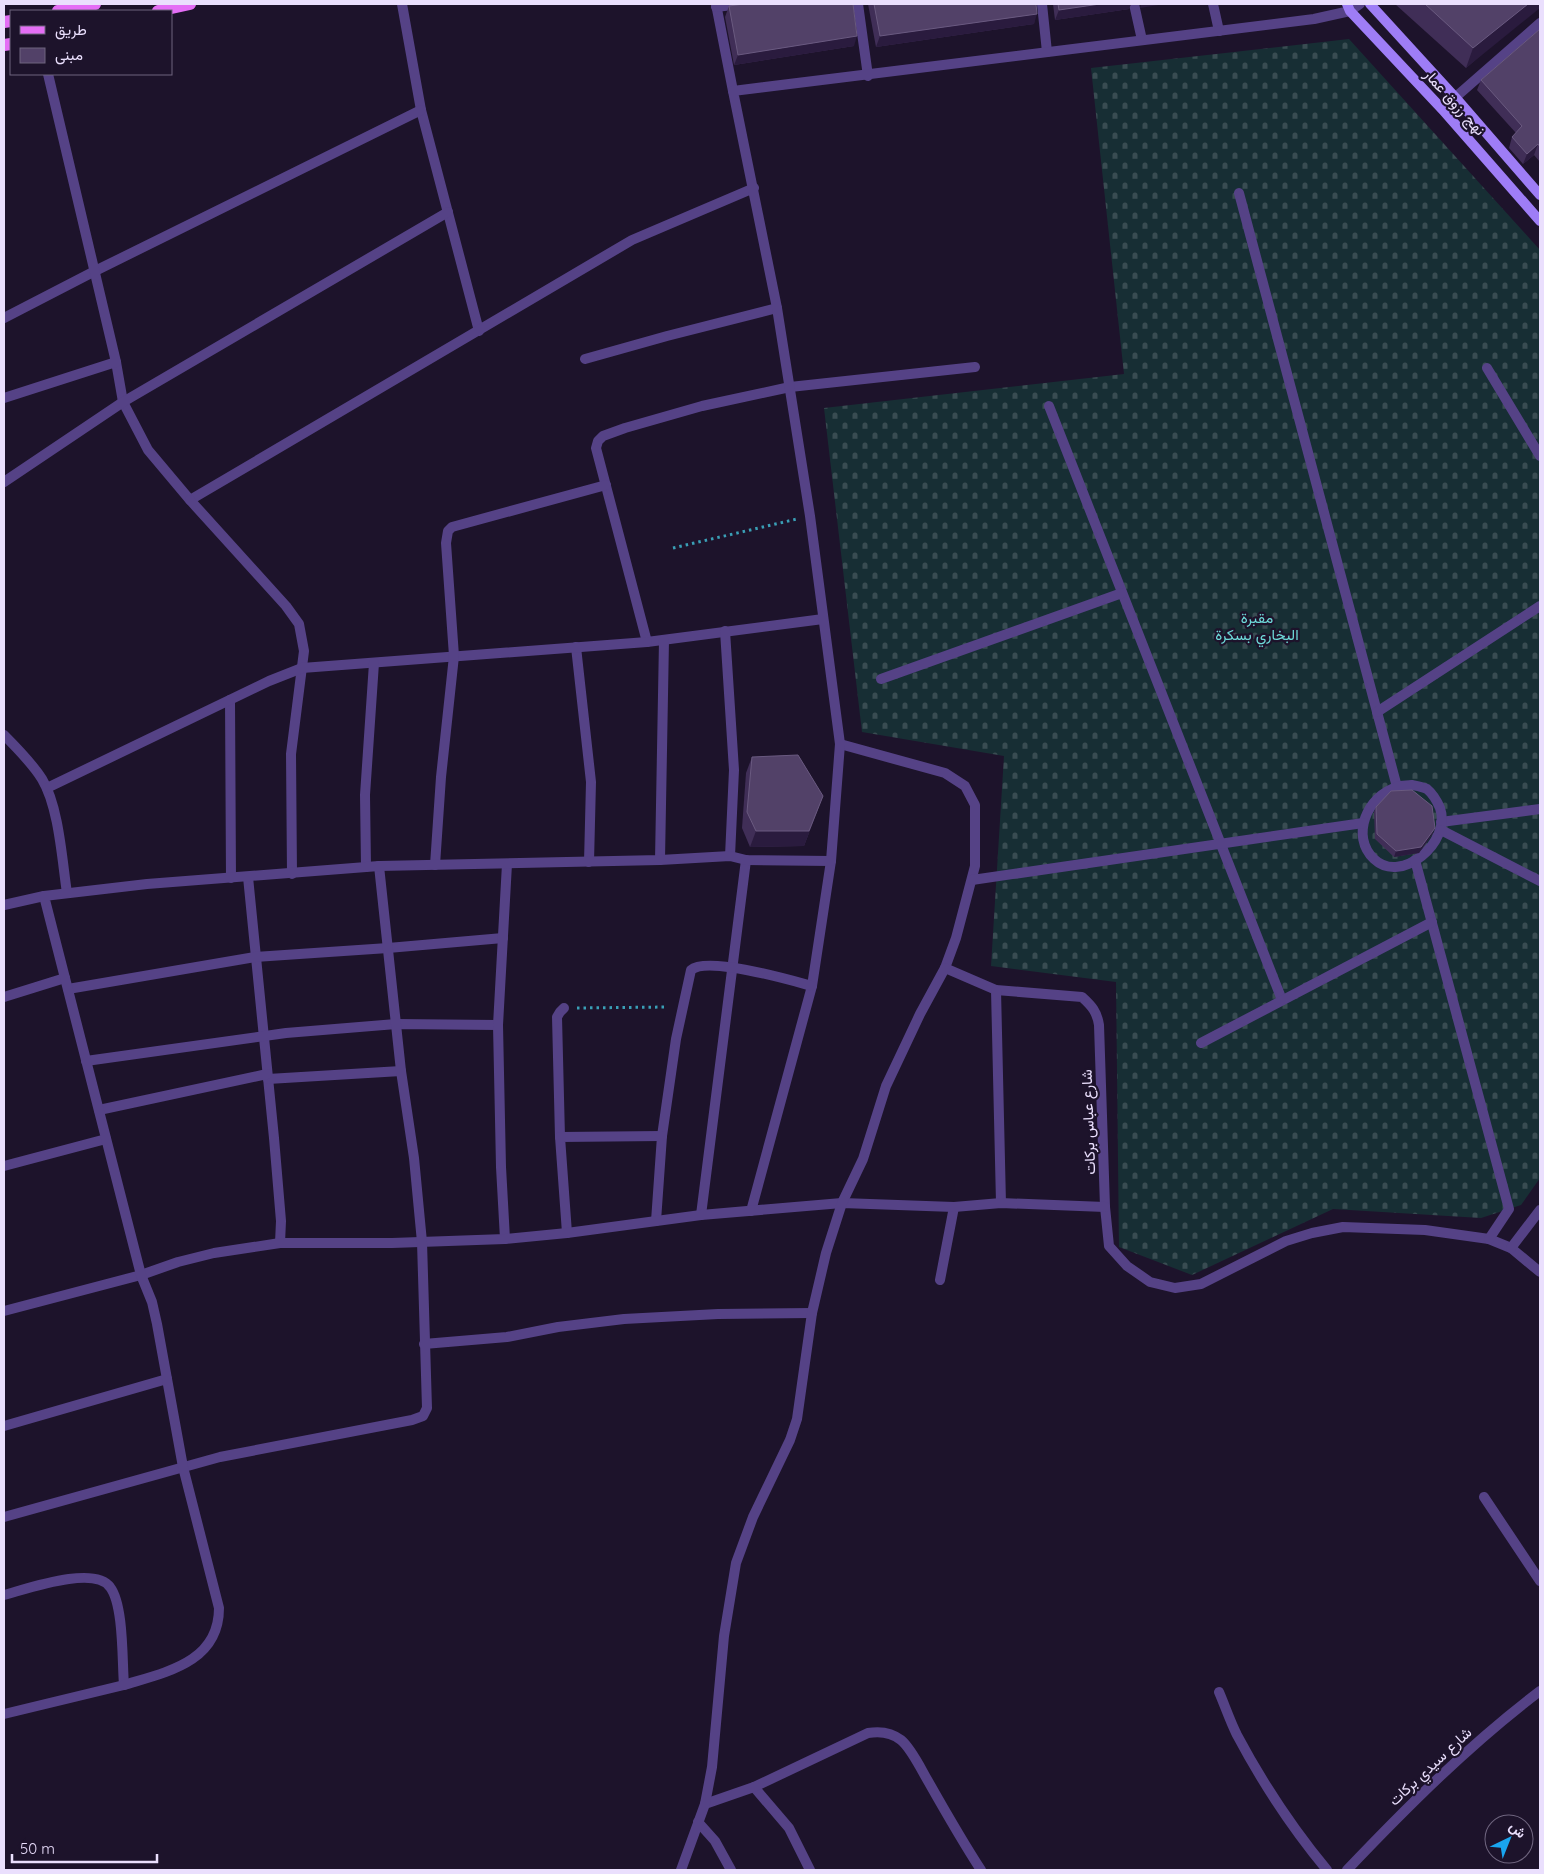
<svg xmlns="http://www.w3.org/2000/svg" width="1544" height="1874" font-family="Quicksand,Vazirmatn,sans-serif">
<defs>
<pattern id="cemetery-stones" width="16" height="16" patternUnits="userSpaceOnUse" patternTransform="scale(1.25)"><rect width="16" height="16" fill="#172e34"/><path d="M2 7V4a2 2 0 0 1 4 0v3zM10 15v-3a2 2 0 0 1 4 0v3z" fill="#394c52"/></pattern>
</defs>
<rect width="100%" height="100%" fill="#1d132b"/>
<polygon fill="url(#cemetery-stones)" points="1349,39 1540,250 1540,1178 1521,1205 1481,1218 1333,1209 1192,1275 1119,1247 1116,982 991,966 1004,756 862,732 824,408 1124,374 1091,68"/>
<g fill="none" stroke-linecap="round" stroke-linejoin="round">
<g stroke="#3a9fb6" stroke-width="3" stroke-dasharray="2.5 4" stroke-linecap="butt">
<polyline points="673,548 797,519"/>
<polyline points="577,1008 668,1007"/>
</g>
<g stroke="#554286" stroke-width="10">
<polyline points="1441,822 1540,809"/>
<polyline points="1484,1497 1540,1581"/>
</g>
<g stroke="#554286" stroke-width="10">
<polyline points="402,4 421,110 479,331"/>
<polyline points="716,4 733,91"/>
<polyline points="858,4 868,76"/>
<polyline points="1042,4 1047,52"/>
<polyline points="1134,4 1142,40"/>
<polyline points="1213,4 1219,31"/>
<polyline points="716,7 741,4"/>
<polyline points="1442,109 1540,23"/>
<polyline points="1239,193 1397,787"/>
<polyline points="4,318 95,271 421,110"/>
<polyline points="585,359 667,336 777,308"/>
<polyline points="116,362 123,402 148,450 190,500 632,240 754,188"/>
<polyline points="1487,368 1540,456"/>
<polyline points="4,398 116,362 48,74"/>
<polyline points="1049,406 1282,1000"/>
<polyline points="4,482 123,402 448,212"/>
<polyline points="190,500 286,606 299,624 304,651 291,754 292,874"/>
<polyline points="823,619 647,642 596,448 598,441 603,436 625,428 702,406 790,387 975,367"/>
<polyline points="725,631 734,770 730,856"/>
<polyline points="576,647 591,782 589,862"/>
<polyline points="881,679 1122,593"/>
<polyline points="230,700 231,878"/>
<polyline points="1377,712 1540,606"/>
<path d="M4,735C17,748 32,763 42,779C59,807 62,860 67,893"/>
<path d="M840,744L945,773L965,786L975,805V866L956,938L945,968L996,990L1082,997C1092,1006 1097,1012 1099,1025L1105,1207L1109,1246L1127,1266L1150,1282L1175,1288L1201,1284L1286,1241L1312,1233L1343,1227L1425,1230L1489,1239L1511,1248L1540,1272"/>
<path d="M1412,785C1417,786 1423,787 1427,789C1433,794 1437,801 1440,808C1452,842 1401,885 1374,859C1350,836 1367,796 1397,787C1402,785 1407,786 1412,785Z"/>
<polyline points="47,788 269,681 302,668 647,642"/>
<polyline points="1441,830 1540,881"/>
<polyline points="660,860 664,640"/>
<polyline points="1415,860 1509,1209 1489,1239"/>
<polyline points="435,865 441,777 454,656 446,543 448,531 452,527 606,485"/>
<polyline points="366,867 365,795 374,663"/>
<polyline points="248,877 274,1138 281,1221 280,1243"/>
<polyline points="972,880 1363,823"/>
<polyline points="4,905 44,896"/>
<polyline points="68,989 255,957 388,948 503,938"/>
<polyline points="996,990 1001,1203"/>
<polyline points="4,997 65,978"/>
<polyline points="1201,1043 1432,922"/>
<polyline points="86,1061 286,1033 396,1024 498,1025"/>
<polyline points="268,1079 401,1071"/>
<polyline points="99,1110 267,1074"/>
<polyline points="560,1137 557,1017 560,1012 564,1008"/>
<polyline points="4,1166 106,1139"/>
<polyline points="751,1211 812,986 831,861 840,744 810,516 777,308 733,91 1314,19 1350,11 1360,4"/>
<polyline points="701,1215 746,860"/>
<path d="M656,1221L662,1136L676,1039L691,970C707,956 790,980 812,986"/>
<polyline points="567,1233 560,1137 662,1136"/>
<polyline points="505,1239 501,1167 498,1025 507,864"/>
<polyline points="1511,1248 1540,1210"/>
<polyline points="940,1280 954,1207"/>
<polyline points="4,1311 141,1275 178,1262 214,1253 280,1243 392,1243 505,1239 567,1233 701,1215 842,1203 954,1207 1001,1203 1105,1207"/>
<polyline points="424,1344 507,1337 558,1327 624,1319 718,1314 812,1313"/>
<polyline points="4,1426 167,1379"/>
<polyline points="4,1517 220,1457 412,1420 423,1416 427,1408 422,1242 414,1158 401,1071 379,866"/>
<path d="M4,1595C27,1589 94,1565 110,1587C124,1605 122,1662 124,1685L4,1714"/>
<path d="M124,1685C167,1672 219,1662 219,1608L183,1467L157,1324L152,1302L141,1275L44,896L147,884L379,866L660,860L730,856L746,860L831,861"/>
<path d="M1219,1692C1225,1706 1230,1721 1237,1735C1262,1782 1293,1829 1327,1870"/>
<polyline points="754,1787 789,1828 810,1870"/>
<path d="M705,1804L754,1787L868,1733C880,1731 891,1732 901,1740C911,1748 921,1769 928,1781C945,1811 962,1841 981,1870"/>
<polyline points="698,1822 715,1841 731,1870"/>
<polyline points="681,1870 705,1804 712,1767 724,1636 736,1563 753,1517 790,1440 797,1419 812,1313 826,1253 842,1203 863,1159 886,1086 920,1014 945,968"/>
<path d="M1347,1870C1408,1806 1470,1744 1540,1691"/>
</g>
<g stroke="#9e7df6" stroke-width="10">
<polyline points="1347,4 1350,11 1442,109 1540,221"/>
<polyline points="1370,4 1455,97 1540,195"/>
</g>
<g stroke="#e46ef5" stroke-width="12">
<polyline points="58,11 95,4"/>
<polyline points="158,11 190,4"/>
<polyline points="4,22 11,21"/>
<polyline points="4,45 11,44"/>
</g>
</g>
<g fill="#402e57">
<polygon points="868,4 1036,4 1034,24 876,47"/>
<polygon points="1053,4 1131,4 1129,9 1055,20"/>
<polygon points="1395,4 1540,4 1466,68"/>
<polygon points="729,6 854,46 734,65 725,17"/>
<polygon points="1540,29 1540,162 1534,155 1523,164 1509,148 1512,137 1516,133 1477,90 1481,80"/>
<polygon points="752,757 823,796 804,846 750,847 742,828 746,773"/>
<polygon points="1376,807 1433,833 1419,853 1394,857 1375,839 1374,812"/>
</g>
<g fill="#2a1b3e">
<polygon points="1100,4 1131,4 1129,9 1055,20 1059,10"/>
<polygon points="1141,4 1165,4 1140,8"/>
<polygon points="1528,4 1540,4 1540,8 1466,68 1473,48"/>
<polygon points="1037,14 1034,24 876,47 880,36"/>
<polygon points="857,36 854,46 734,65 738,55"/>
<polygon points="1538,144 1534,155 1523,164 1527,154"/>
<polygon points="823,796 804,846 750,847 756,831"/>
<polygon points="1435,828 1433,833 1419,853 1394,857 1396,851"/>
</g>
<g fill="#524168" stroke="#6a5a80">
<polygon points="744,4 853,4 857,36 738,55 729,6"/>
<polygon points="874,4 1036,4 1037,14 880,36"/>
<polygon points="1058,4 1100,4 1059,10"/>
<polygon points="1425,4 1528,4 1473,48"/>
<polygon points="1540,29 1540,147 1538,144 1527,154 1512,137 1522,126 1481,80"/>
<polygon points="798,755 823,796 809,831 756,831 747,812 752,757"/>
<polygon points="1412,790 1432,806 1435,828 1421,847 1396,851 1377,834 1376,807 1391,791"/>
</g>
<g text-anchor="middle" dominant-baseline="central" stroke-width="4.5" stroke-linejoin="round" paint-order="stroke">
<g font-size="15" fill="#eadffd" stroke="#1d132b">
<text transform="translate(1455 102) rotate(48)">نهج رزوق عمار</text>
<text transform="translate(1088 1122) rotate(-92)">شارع عباس بركات</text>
<text transform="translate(1430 1766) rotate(-43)">شارع سيدي بركات</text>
</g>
<g font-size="15" fill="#6edad9" stroke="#1d132b">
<text x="1257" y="617">مقبرة<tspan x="1257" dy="17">البخاري بسكرة</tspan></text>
</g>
</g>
<rect width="1544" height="1874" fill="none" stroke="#eadffd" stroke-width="10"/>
<rect x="10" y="10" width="162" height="65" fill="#1d132b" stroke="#6f657f"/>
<rect x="20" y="26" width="25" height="8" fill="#e46ef5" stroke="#6f657f"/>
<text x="55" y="35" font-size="15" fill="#eadffd">طريق</text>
<rect x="20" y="48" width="25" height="15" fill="#524168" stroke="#6f657f"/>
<text x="55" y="60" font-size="15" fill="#eadffd">مبنى</text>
<g transform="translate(1509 1839) rotate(43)"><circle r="24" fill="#1d132b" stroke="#6f657f"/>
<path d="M0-4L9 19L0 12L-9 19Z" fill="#19a5ef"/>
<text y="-8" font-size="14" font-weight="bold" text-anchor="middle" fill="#eadffd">ش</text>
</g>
<path d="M12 1854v8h145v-8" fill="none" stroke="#eadffd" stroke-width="2.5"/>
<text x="20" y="1854" font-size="15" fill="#eadffd" stroke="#1d132b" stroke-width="4" paint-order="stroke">50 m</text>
</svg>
